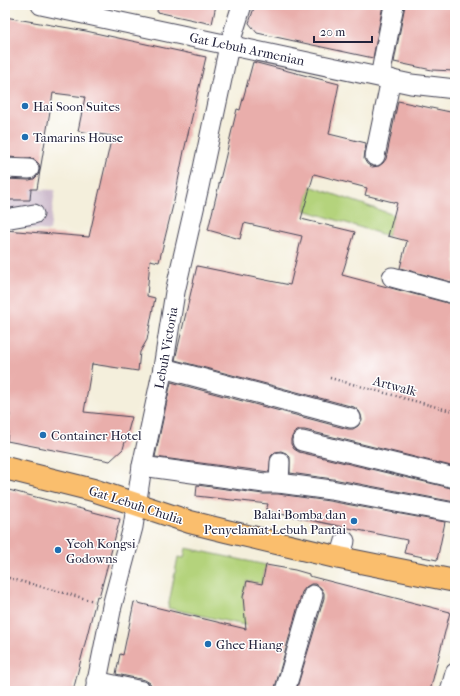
<svg xmlns="http://www.w3.org/2000/svg" width="460" height="696" font-family="'IM FELL French Canon',serif">
<rect width="100%" height="100%" fill="#fff"/>
<filter id="ink" filterUnits="userSpaceOnUse"><feTurbulence type="fractalNoise" baseFrequency=".025" numOctaves="2"/><feDisplacementMap in="SourceGraphic" scale="8" xChannelSelector="R" yChannelSelector="G"/><feConvolveMatrix kernelMatrix="1 2 1 2 8 2 1 2 1" color-interpolation-filters="sRGB"/></filter>
<filter id="wash" filterUnits="userSpaceOnUse"><feTurbulence type="fractalNoise" baseFrequency=".012" numOctaves="4" result="noise"/><feDisplacementMap in="SourceGraphic" scale="16" xChannelSelector="R" yChannelSelector="G"/><feGaussianBlur stdDeviation="0.9" result="paint"/><feColorMatrix in="noise" values="0 0 0 0 0 0 0 0 0 0 0 0 0 0 0 0 0 1.4 0 .05"/><feComposite in="paint" operator="in"/></filter>
<g filter="url(#wash)">
<rect width="100%" height="100%" fill="#f4efdc"/>
<polygon fill="#cfbdce" points="31,189 55,190 50,231 5,227 5,200 30,200"/>
<g fill="#b4d37b" stroke="#6b7a5b">
<polygon points="310,186 394,215 388,236 304,210"/>
<polygon points="186,548 266,565 262,584 247,581 243,597 253,627 168,608 178,557 184,558"/>
</g>
<g id="blocks">
<g fill="#e9aeab">
<polygon points="158,5 216,5 212,24 157,12"/>
<polygon points="255,5 383,5 373,58 257,33 249,23"/>
<polygon points="405,5 455,5 455,71 432,70 394,62"/>
<polygon points="5,17 86,31 206,57 184,151 174,201 159,262 150,260 147,296 155,298 147,340 140,352 138,371 92,364 84,412 132,417 123,449 110,461 7,441 10,414 5,414 5,230 89,237 112,136 78,131 85,97 53,93 37,189 31,189 30,200 5,200 5,179 29,180 34,179 38,175 40,169 39,164 35,160 29,158 5,157"/>
<polygon points="253,62 339,84 329,134 366,143 364,159 367,164 372,167 379,166 383,163 386,159 398,101 455,113 455,283 400,268 407,241 388,236 397,203 365,195 367,188 314,174 301,219 355,232 342,275 455,305 455,467 305,430 299,430 294,433 291,439 291,444 294,449 299,452 455,489 455,502 333,479 290,473 290,457 286,453 281,451 275,452 271,456 269,472 155,457 171,382 348,429 353,429 358,426 362,420 361,415 359,411 354,407 175,360 197,266 290,285 302,236 244,223 240,239 208,230 237,109 240,110"/>
<polygon points="197,485 263,494 278,494 329,501 445,522 437,560 404,553 407,540 266,511 268,504 196,496"/>
<polygon points="5,489 120,519 99,597 97,596 73,691 5,691"/>
<polygon points="266,565 295,570 309,574 309,576 450,612 430,691 296,691 324,598 324,593 321,588 316,584 311,584 306,587 302,592 274,691 153,691 150,683 145,680 116,674 120,654 123,655 134,602 246,629 243,597 247,581 262,584"/>
</g>
</g>
</g>
<g filter="url(#ink)">
<use href="#blocks" fill-opacity="0" stroke="#424153" stroke-width="1"/>
<g fill="none" stroke-linecap="round" stroke-linejoin="round">
<defs>
<g id="minor">
<polyline points="41,5 411,84 455,89"/>
<polyline points="380,77 394,5"/>
<polyline points="375,156 391,79"/>
<polyline points="5,168 29,169"/>
<polyline points="5,219 34,214"/>
<polyline points="392,277 455,294"/>
<polyline points="163,368 351,418"/>
<polyline points="302,441 455,478"/>
<polyline points="142,466 264,483 279,483 331,490 455,513"/>
<polyline points="279,483 280,462"/>
<polyline points="340,558 345,541"/>
<polyline points="96,681 142,691"/>
<polyline points="95,691 112,606 133,527 142,466 163,368 175,292 199,187 229,46 242,5"/>
<polyline points="285,691 313,595"/>
<polyline points="450,691 455,673"/>
</g>
<polyline id="major" points="5,468 93,490 190,522 226,531 340,558 450,580 455,580"/>
</defs>
<use href="#minor" stroke="#424153" stroke-width="21"/>
<use href="#major" stroke="#424153" stroke-width="24"/>
<g stroke="#424153" stroke-width="2.5" stroke-dasharray="1 3" stroke-linecap="butt">
<polyline points="330,378 455,412"/>
<polyline points="5,577 94,601"/>
</g>
<use href="#minor" stroke="#fff" stroke-width="19"/>
<use href="#major" stroke="#fabe6d" stroke-width="22"/>
</g>
</g>
<g fill="#1f6fb2" stroke="#fff" stroke-width="1.5">
<circle cx="25" cy="106" r="4"/>
<circle cx="25" cy="137" r="4"/>
<circle cx="43" cy="435" r="4"/>
<circle cx="354" cy="521" r="4"/>
<circle cx="58" cy="550" r="4"/>
<circle cx="208" cy="644" r="4"/>
</g>
<g text-anchor="middle" dominant-baseline="central" stroke-width="3" stroke-linejoin="round" paint-order="stroke">
<g font-size="13" fill="#22223b" stroke="#fff">
<text transform="translate(247 49) rotate(12)">Gat Lebuh Armenian</text>
<text transform="translate(166 348) rotate(-80)">Lebuh Victoria</text>
<text transform="translate(395 386) rotate(15)">Artwalk</text>
<text transform="translate(136 505) rotate(18)">Gat Lebuh Chulia</text>
</g>
<g font-size="13" fill="#22223b" stroke="#fff" text-anchor="start">
<text x="33" y="106">Hai Soon Suites</text>
<text x="33" y="137">Tamarins House</text>
<text x="51" y="435">Container Hotel</text>
<text x="346" y="514" text-anchor="end">Balai Bomba dan<tspan x="346" dy="15">Penyelamat Lebuh Pantai</tspan></text>
<text x="66" y="543">Yeoh Kongsi<tspan x="66" dy="15">Godowns</tspan></text>
<text x="216" y="644">Ghee Hiang</text>
</g>
</g>
<rect width="460" height="696" fill="none" stroke="#fff" stroke-width="20"/>
<path d="M314 36v6h58v-6" fill="none" stroke="#22223b" stroke-width="2"/>
<text x="320" y="36" font-size="12" fill="#22223b" stroke="#ffffff" stroke-width="3" paint-order="stroke">20 m</text>
</svg>
